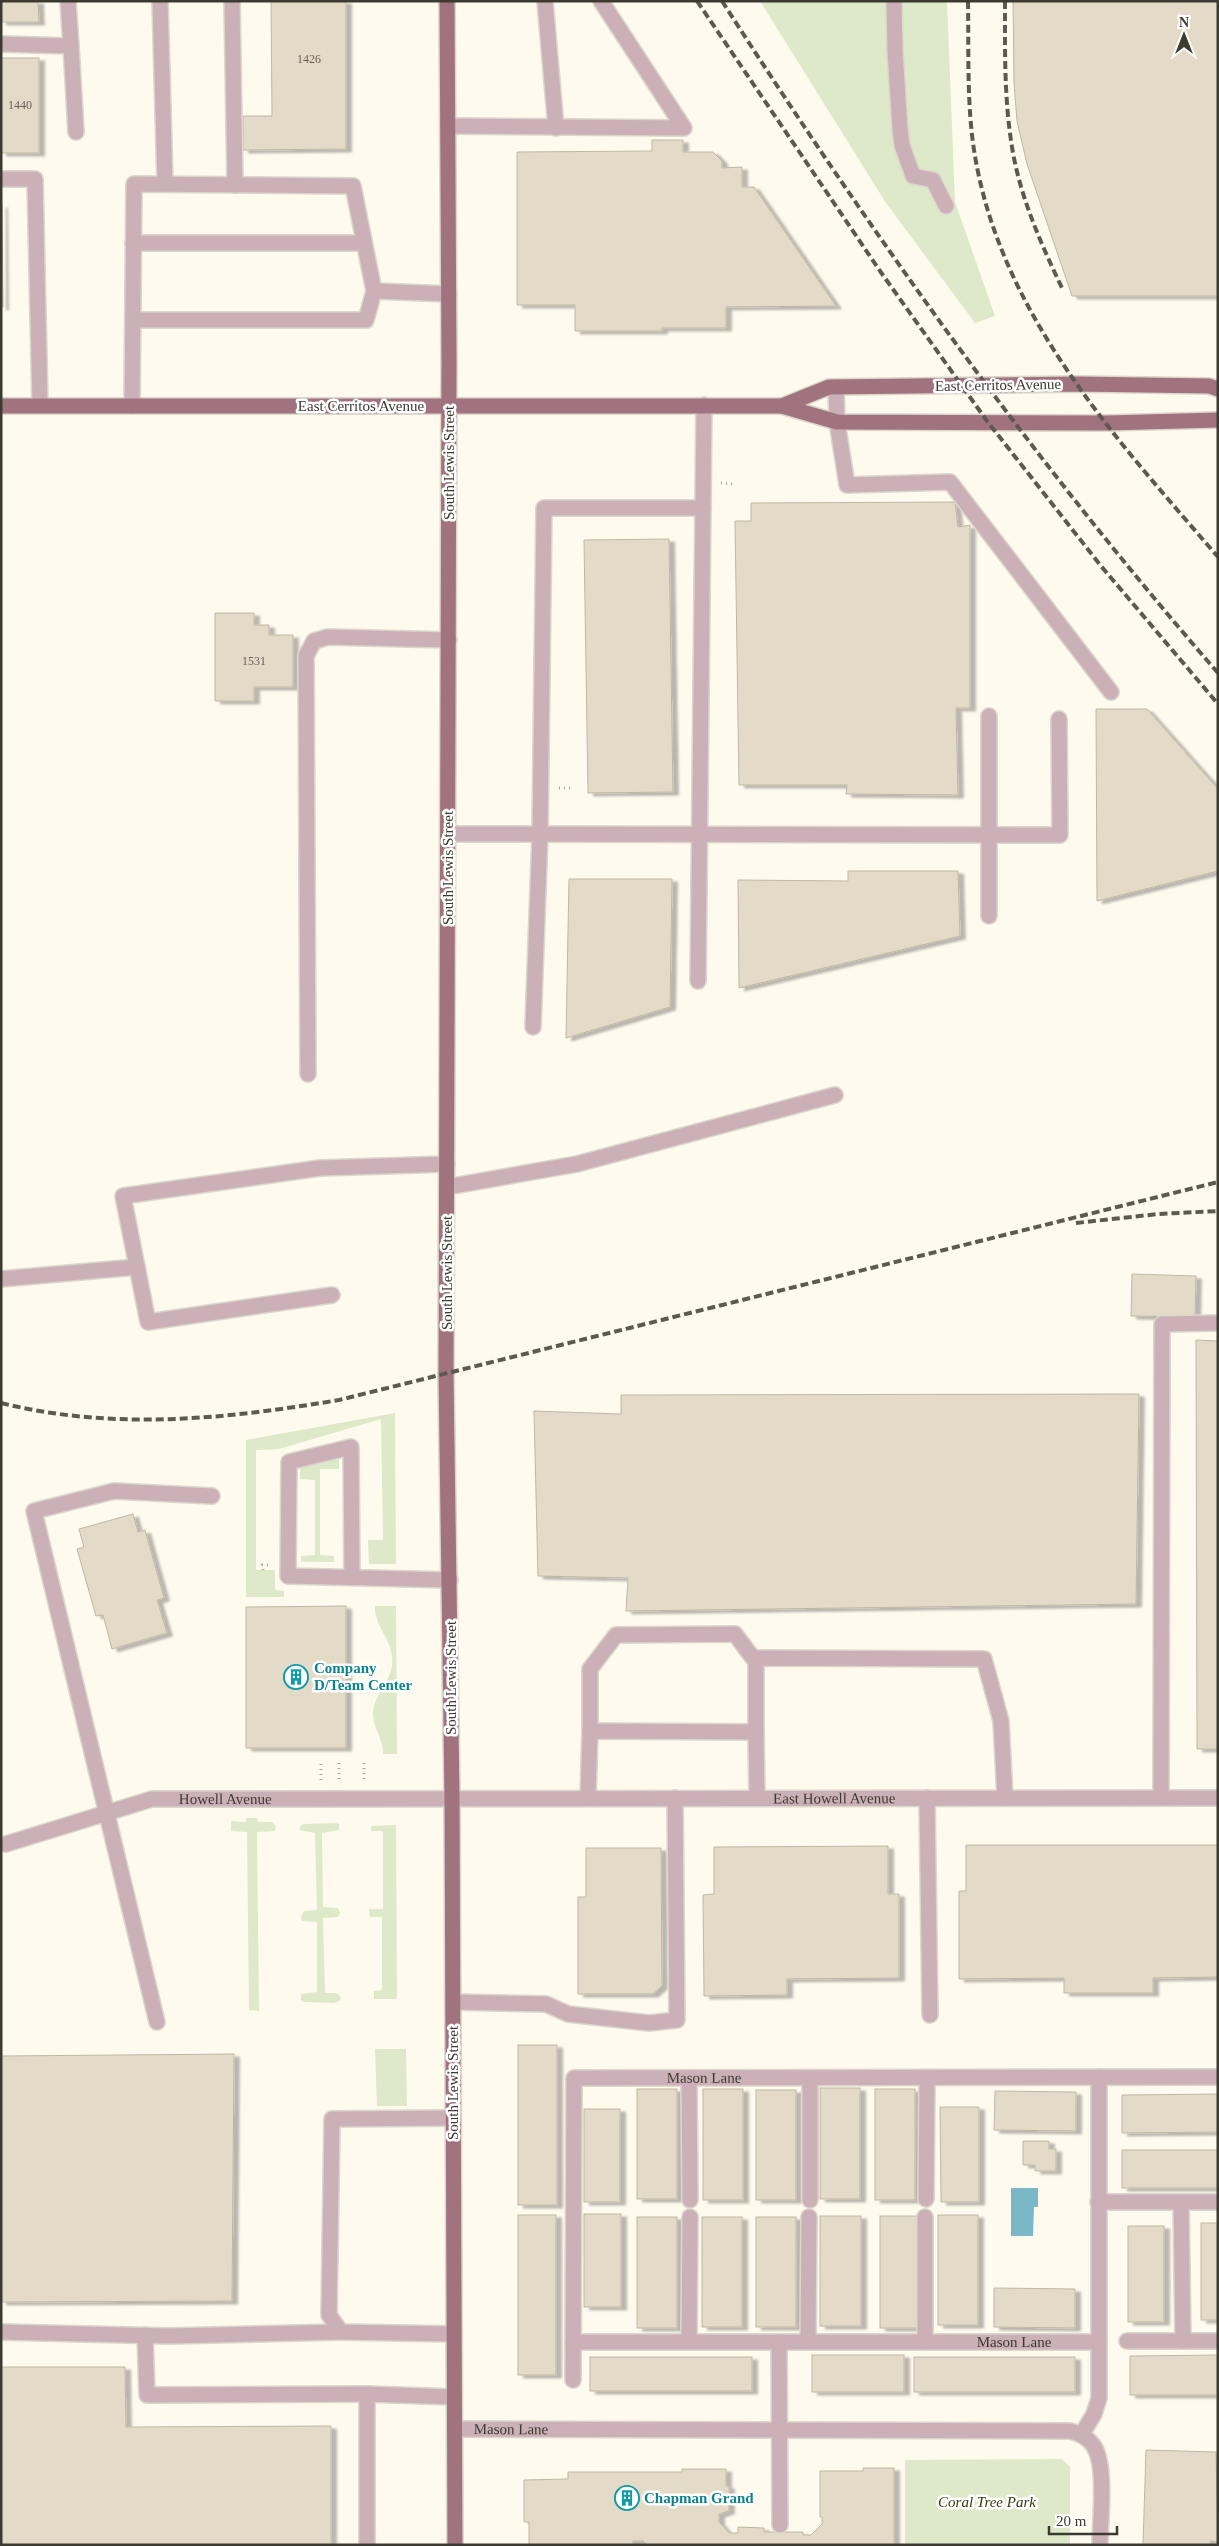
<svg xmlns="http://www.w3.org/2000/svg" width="1219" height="2546" font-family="'Times New Roman',serif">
<defs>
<filter id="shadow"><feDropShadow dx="5.5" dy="3" stdDeviation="1" flood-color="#0004"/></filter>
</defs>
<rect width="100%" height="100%" fill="#fffaee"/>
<g fill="#dee9c9">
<polygon points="760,1 947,1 955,202 995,316 975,323 886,203"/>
<polygon points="395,1413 396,1564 369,1564 368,1540 383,1540 381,1419 279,1449 256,1450 256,1570 275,1570 275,1590 284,1591 284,1597 246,1597 246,1440"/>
<polygon points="339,1459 339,1469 320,1469 320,1555 334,1556 334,1562 301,1562 301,1556 315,1555 315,1480 300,1479 300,1468"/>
<path d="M375,1606H396L397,1754H383C384,1737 369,1725 374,1706C379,1689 395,1676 392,1656C390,1637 374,1625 375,1606Z"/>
<polygon points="246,1818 257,1818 258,1822 272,1822 276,1826 275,1831 257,1832 259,2011 249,2010 247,1832 231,1831 231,1821 246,1822"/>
<polygon points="336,1823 339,1824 339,1830 322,1833 323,1907 338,1908 340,1913 338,1917 323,1918 325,1993 336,1993 340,1996 341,2000 334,2003 304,2002 301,2000 301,1994 317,1992 317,1922 302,1921 301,1917 304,1911 317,1910 315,1833 299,1830 301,1825 305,1824"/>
<polygon points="396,1825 397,1999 374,1999 374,1991 382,1990 382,1917 370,1917 369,1909 383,1909 383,1831 371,1831 371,1826"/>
<polygon points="375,2049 406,2049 407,2106 377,2106"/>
<polygon points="1062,2459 1070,2467 1070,2545 905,2545 905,2460"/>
</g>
<polygon fill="#7ab8c8" points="1011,2188 1038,2188 1038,2207 1034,2207 1033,2236 1011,2236"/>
<g fill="#e3dbc8" stroke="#bfb7a4" filter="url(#shadow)">
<polygon points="1,1 38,1 39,22 1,22"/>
<polygon points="271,1 346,1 346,149 243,150 243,116 272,116"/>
<polygon points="1013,1 1218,1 1218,296 1072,296 1027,164 1017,121 1014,83"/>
<rect x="1" y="58" width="38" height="95"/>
<polygon points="652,140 683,140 683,152 713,152 722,161 722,168 742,167 742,187 754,187 836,306 726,307 726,328 662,328 662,331 575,331 575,305 517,305 517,152 652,151"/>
<polygon points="1,205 2,205 3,307 1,307"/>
<polygon points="955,502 958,527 970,525 970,708 956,708 958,795 846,794 847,785 739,785 735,521 751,521 751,503"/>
<polygon points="669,539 673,792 588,793 584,540"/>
<polygon points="215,613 254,613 254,625 269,625 269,635 293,635 293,687 254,687 254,701 215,701"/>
<polygon points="1096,709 1147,709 1218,789 1218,871 1097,901"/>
<polygon points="848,871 958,871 960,936 739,988 738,880 848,881"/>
<polygon points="569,879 672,879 670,1007 566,1038"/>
<polygon points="1132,1274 1196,1276 1195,1317 1131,1316"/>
<polygon points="1196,1340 1218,1341 1218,1749 1197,1749"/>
<polygon points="1139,1394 1136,1604 626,1611 628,1578 538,1576 534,1411 621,1414 621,1395"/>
<polygon points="133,1514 138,1532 145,1530 164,1598 157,1600 167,1633 112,1649 103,1615 96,1616 77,1549 84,1547 79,1529"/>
<polygon points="346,1606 346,1748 246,1748 246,1607"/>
<polygon points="966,1845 1218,1845 1218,1977 1153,1978 1153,1993 1064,1993 1064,1978 959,1979 959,1891 966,1891"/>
<polygon points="888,1846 888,1894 899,1894 899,1978 787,1979 787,1995 704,1996 703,1895 714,1894 714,1847"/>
<polygon points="586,1848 661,1848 662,1986 653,1994 578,1994 578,1897 586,1897"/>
<rect x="518" y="2045" width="39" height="160"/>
<polygon points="234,2054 232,2301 1,2302 1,2056"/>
<rect x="820" y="2088" width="40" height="111"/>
<rect x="637" y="2089" width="40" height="110"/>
<rect x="703" y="2089" width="40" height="111"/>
<rect x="875" y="2089" width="40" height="111"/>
<rect x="756" y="2090" width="40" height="110"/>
<polygon points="995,2091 1076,2092 1076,2131 994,2130"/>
<polygon points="1218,2094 1218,2132 1122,2133 1122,2095"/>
<polygon points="940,2107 979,2107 979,2202 941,2202"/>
<rect x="584" y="2109" width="36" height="93"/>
<polygon points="1023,2141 1049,2141 1049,2149 1056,2149 1056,2171 1035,2171 1035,2165 1023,2165"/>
<rect x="1122" y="2150" width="96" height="38"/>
<rect x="584" y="2214" width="37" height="93"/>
<rect x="518" y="2215" width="38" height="160"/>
<rect x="938" y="2215" width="40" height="110"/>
<rect x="820" y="2216" width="41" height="110"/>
<rect x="880" y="2216" width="37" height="112"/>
<rect x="637" y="2217" width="40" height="111"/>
<rect x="702" y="2217" width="40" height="110"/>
<rect x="756" y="2217" width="40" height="110"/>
<rect x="1201" y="2223" width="17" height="97"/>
<rect x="1128" y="2226" width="36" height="96"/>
<polygon points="994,2288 1075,2289 1075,2328 994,2327"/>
<rect x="812" y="2355" width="92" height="37"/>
<polygon points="1218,2355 1218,2395 1130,2395 1130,2356"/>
<rect x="590" y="2357" width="162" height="34"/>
<rect x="914" y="2357" width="161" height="35"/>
<polygon points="1,2367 125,2367 126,2427 331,2426 331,2545 1,2545"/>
<polygon points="1146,2450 1216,2452 1218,2542 1210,2541 1210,2545 1143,2545"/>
<polygon points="863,2468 894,2468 894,2545 647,2545 643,2541 633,2541 633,2545 529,2545 529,2522 524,2522 524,2480 568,2479 568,2472 682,2472 682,2469 726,2469 726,2486 729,2486 729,2511 719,2514 719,2522 729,2533 738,2533 738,2527 764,2528 764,2532 803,2532 803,2535 811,2535 822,2524 822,2517 820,2517 820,2471 863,2471"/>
</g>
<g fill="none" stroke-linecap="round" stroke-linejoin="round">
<defs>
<g id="minor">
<polyline points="68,1 71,46"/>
<polyline points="160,1 165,184"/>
<polyline points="232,1 235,185"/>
<polyline points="545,1 556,128"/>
<polyline points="894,1 895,51 900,129 902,145 913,176 933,180 946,206"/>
<polyline points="1,44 71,46 76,132"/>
<polyline points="448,126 684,128 601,1"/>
<polyline points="1,179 35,179 40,405"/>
<polyline points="133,243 364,243"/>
<polyline points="374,291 449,294"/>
<polyline points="836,387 837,422 847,485 950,482 1111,692"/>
<polyline points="132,406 134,184 353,186 374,291 366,320 133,320"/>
<polyline points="448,834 1060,835 1059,719"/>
<polyline points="989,916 989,716"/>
<polyline points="698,981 704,405"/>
<polyline points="533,1027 540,834 544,508 703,508"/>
<polyline points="308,1074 306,656 314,641 328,637 449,640"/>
<polyline points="447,1187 577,1164 835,1095"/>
<polyline points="1,1279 137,1267"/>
<polyline points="332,1295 148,1322 123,1196 320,1168 447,1164"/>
<polyline points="352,1578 351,1447 289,1462 288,1576 450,1580"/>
<polyline points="590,1731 590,1669 616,1635 735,1634 756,1662"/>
<polyline points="756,1732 756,1658 984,1659 1001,1721 1005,1798"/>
<polyline points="588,1798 590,1731 756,1732 757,1798"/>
<polyline points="927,1798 930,2015"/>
<polyline points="1161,1798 1162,1324 1218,1323"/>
<path id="s1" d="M6,1844L152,1799L1218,1798"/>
<polyline points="453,2002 546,2004 568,2014 649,2023 677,2020 675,1798"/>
<polyline points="157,2022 34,1511 114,1491 212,1496"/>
<polyline points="689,2078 690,2200"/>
<polyline points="810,2078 810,2200"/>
<polyline points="453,2118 332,2119 329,2315 341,2332 454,2334"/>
<polyline points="926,2199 927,2079"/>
<polyline points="1098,2202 1218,2202"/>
<polyline points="1181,2202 1183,2341"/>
<polyline points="925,2217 925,2342"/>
<polyline points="1,2332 169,2336 341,2332"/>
<polyline points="145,2335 147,2395 367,2394"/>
<polyline points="1127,2341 1218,2341"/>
<path id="s2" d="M573,2342H1099"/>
<polyline points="689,2342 690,2217"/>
<polyline points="779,2342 780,2525"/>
<polyline points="808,2342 809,2217"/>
<path id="s3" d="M573,2380L574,2078L1218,2077"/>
<path id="s4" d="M455,2429L1070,2431C1079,2433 1087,2437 1093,2445C1107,2464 1100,2520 1100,2545"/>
<polyline points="1082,2434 1094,2414 1099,2398 1099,2077"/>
<polyline points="367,2545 367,2394 454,2397"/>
</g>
<g id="major">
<polyline points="447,1 449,359 446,1374 452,1798 455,2545"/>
<polyline points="1,406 782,406 837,422 1107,423 1218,420"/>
<polyline points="782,406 829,387 1079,384 1209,386 1218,389"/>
</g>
</defs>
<use href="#minor" stroke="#dcd7cc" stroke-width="18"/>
<use href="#major" stroke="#dcd7cc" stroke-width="18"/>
<g stroke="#a9a59b" stroke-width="3" stroke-dasharray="1 4" stroke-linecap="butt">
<polyline points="721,483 733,484"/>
<polyline points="559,788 571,788"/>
<polyline points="263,1570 262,1565 270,1565"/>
<polyline points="339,1763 339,1781"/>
<polyline points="364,1763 364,1781"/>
<polyline points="321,1764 321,1781"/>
</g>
<use href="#minor" stroke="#cbb1b7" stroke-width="15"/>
<use href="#major" stroke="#a0737f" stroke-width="15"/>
<g stroke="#5d5951" stroke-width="4" stroke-dasharray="8 4" stroke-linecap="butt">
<polyline points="697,1 880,271 987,421 1101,566 1218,704"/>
<path d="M722,1C872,235 1035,463 1218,673"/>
<path d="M968,1C969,56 966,113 977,167C1007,321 1118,441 1218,557"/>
<path d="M1005,1C1005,50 1004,98 1012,147C1020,197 1041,244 1063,290"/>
<polyline points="1076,1223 1158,1214 1218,1211"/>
<path d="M1,1403C115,1431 225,1419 339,1400L1218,1182"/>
</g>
</g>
<defs>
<symbol id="building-ring" viewBox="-11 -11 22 22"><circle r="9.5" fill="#fff" stroke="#0f9aa8" stroke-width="1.5"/><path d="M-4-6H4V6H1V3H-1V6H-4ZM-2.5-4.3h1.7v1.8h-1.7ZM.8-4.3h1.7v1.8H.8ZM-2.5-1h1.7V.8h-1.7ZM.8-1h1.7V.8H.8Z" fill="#0f9aa8"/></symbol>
</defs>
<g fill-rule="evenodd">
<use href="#building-ring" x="282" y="1663" width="28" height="28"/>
<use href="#building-ring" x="613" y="2484" width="28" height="28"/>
</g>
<g text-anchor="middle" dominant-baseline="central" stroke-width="5" stroke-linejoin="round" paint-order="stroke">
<g font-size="12" fill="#666258">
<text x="309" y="59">1426</text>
<text x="20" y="105">1440</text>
<text x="254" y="661">1531</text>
</g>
<g font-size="15" fill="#3d3a32" stroke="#fff">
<text transform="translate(998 385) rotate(-1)">East Cerritos Avenue</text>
<text x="361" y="406">East Cerritos Avenue</text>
<text transform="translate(449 463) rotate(-90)">South Lewis Street</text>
<text transform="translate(448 868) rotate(-90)">South Lewis Street</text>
<text transform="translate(447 1273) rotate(-90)">South Lewis Street</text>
<text transform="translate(451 1678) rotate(-90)">South Lewis Street</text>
<text stroke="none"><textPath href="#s1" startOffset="835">East Howell Avenue</textPath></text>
<text stroke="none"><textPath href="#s1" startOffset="226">Howell Avenue</textPath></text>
<text stroke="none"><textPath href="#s3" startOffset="432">Mason Lane</textPath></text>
<text transform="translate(453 2083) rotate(-90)">South Lewis Street</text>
<text stroke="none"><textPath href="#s2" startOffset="441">Mason Lane</textPath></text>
<text stroke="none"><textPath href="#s4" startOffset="56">Mason Lane</textPath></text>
</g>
<g font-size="15" font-weight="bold" fill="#0d838f" stroke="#fff" text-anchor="start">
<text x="314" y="1668">Company<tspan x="314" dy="17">D/Team Center</tspan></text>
<text x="644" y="2498">Chapman Grand</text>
</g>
<g font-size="15" font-style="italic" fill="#313d05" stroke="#fff">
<text x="987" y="2502">Coral Tree Park</text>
</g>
</g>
<rect width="1219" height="2546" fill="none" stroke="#3d3a32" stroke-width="5"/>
<g transform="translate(1184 35)" stroke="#ffffff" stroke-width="4" paint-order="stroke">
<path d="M0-4L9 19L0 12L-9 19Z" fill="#3d3a32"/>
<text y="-8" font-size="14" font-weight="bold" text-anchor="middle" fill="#3d3a32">N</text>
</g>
<path d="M1049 2526v8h68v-8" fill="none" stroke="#3d3a32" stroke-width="2.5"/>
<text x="1056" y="2526" font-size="15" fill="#3d3a32" stroke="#ffffff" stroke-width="4" paint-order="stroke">20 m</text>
</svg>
